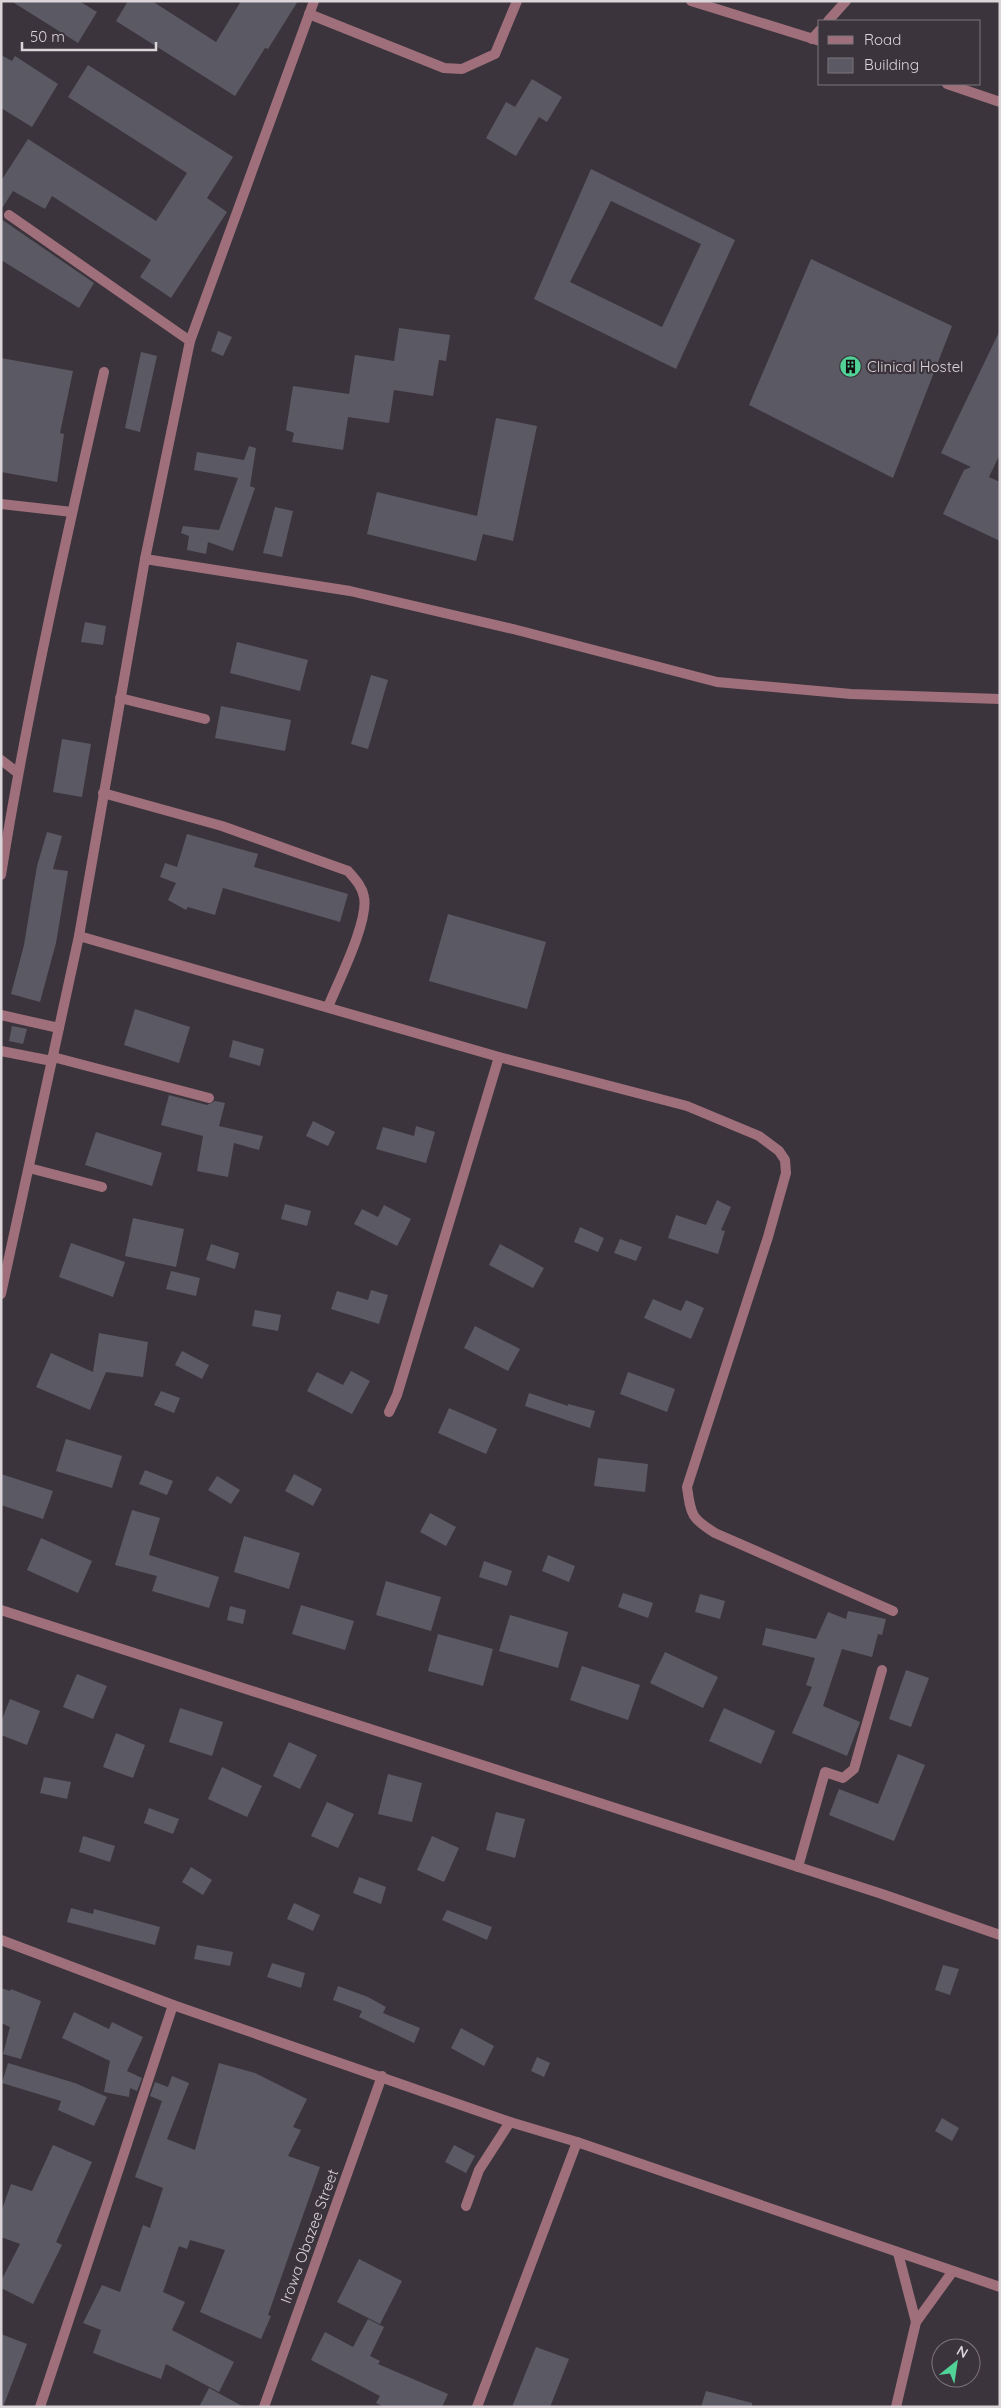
<svg xmlns="http://www.w3.org/2000/svg" width="1001" height="2408" font-family="Quicksand,sans-serif">
<rect width="100%" height="100%" fill="#3c343c"/>
<g fill="#5b5963" fill-rule="evenodd">
<polygon points="11,1 79,1 97,12 78,43"/>
<polygon points="128,1 152,1 216,42 241,1 298,1 268,49 265,48 235,96 116,21"/>
<polygon points="1,55 12,61 15,56 58,84 32,127 1,108"/>
<polygon points="88,65 233,157 207,198 227,212 171,298 140,277 151,260 52,196 45,209 13,191 1,210 1,181 28,139 156,221 187,173 68,97"/>
<polygon points="532,79 562,97 547,122 539,117 516,156 486,138 506,102 515,107"/>
<path d="M591,169L735,240L676,369L534,299ZM611,201L701,244L662,327L570,282Z"/>
<polygon points="1,219 94,283 79,308 1,260"/>
<polygon points="811,259 952,326 893,478 749,405"/>
<polygon points="399,328 450,335 446,361 439,360 433,396 394,390 389,423 348,417 343,450 292,442 294,433 286,430 293,386 349,394 355,355 394,361"/>
<polygon points="1000,330 1000,454 989,477 1000,482 1000,541 943,514 964,470 971,467 941,453"/>
<polygon points="218,331 232,337 223,356 211,351"/>
<polygon points="141,352 157,356 140,432 125,428"/>
<polygon points="1,358 73,371 60,433 64,434 57,482 1,472"/>
<polygon points="496,418 537,426 513,541 483,534 476,561 367,534 377,492 477,516"/>
<polygon points="249,446 256,448 250,486 255,488 233,551 208,542 206,554 187,550 189,536 181,533 183,526 219,530 238,478 194,470 197,452 244,460"/>
<polygon points="275,507 293,511 282,557 263,553"/>
<polygon points="85,622 106,626 103,645 81,642"/>
<polygon points="237,642 308,660 300,691 230,673"/>
<polygon points="371,675 388,680 368,749 351,744"/>
<polygon points="221,706 291,720 285,751 215,738"/>
<polygon points="62,739 91,744 82,797 53,792"/>
<polygon points="47,832 62,836 53,869 68,871 56,943 40,1002 11,994 24,945 37,866"/>
<polygon points="187,834 258,854 254,867 348,894 340,922 223,888 215,915 188,907 186,910 168,900 176,883 160,877 165,863 177,867"/>
<polygon points="448,914 546,942 527,1009 429,981"/>
<polygon points="135,1009 190,1027 179,1063 124,1045"/>
<polygon points="12,1026 27,1029 23,1044 9,1041"/>
<polygon points="233,1040 264,1049 260,1066 229,1057"/>
<polygon points="169,1095 207,1105 215,1101 225,1103 219,1126 263,1136 259,1150 234,1143 228,1177 197,1171 203,1136 161,1125"/>
<polygon points="313,1121 335,1132 328,1146 306,1136"/>
<polygon points="416,1126 435,1132 426,1163 376,1149 383,1127 414,1136"/>
<polygon points="96,1132 162,1153 152,1186 85,1165"/>
<polygon points="717,1200 731,1207 721,1230 725,1231 718,1254 668,1238 676,1215 706,1225"/>
<polygon points="285,1204 311,1211 307,1226 281,1219"/>
<polygon points="384,1205 411,1219 397,1246 354,1224 362,1209 378,1217"/>
<polygon points="133,1218 184,1229 176,1267 125,1256"/>
<polygon points="580,1227 604,1238 598,1252 574,1242"/>
<polygon points="620,1239 642,1247 636,1261 614,1253"/>
<polygon points="71,1243 125,1262 113,1297 59,1277"/>
<polygon points="211,1244 239,1253 235,1269 206,1260"/>
<polygon points="500,1244 544,1268 533,1288 489,1265"/>
<polygon points="171,1271 200,1278 196,1296 166,1289"/>
<polygon points="371,1290 388,1295 379,1324 331,1309 337,1291 368,1300"/>
<polygon points="653,1299 681,1311 686,1300 704,1308 691,1339 644,1318"/>
<polygon points="255,1310 281,1315 278,1331 252,1326"/>
<polygon points="475,1326 520,1349 508,1371 464,1348"/>
<polygon points="99,1333 148,1342 143,1377 106,1372 90,1410 36,1387 51,1353 93,1372"/>
<polygon points="182,1351 209,1365 202,1379 175,1365"/>
<polygon points="351,1371 370,1381 352,1414 307,1391 317,1372 343,1385"/>
<polygon points="628,1372 675,1389 667,1412 620,1394"/>
<polygon points="161,1391 180,1398 174,1413 154,1405"/>
<polygon points="529,1393 568,1406 568,1404 595,1411 590,1428 525,1406"/>
<polygon points="449,1408 497,1429 486,1454 438,1433"/>
<polygon points="66,1439 122,1456 112,1488 56,1471"/>
<polygon points="598,1458 648,1464 645,1492 594,1486"/>
<polygon points="145,1470 173,1481 167,1495 139,1484"/>
<polygon points="1,1474 53,1491 43,1519 1,1505"/>
<polygon points="294,1474 322,1489 313,1506 285,1491"/>
<polygon points="217,1476 240,1490 231,1504 208,1490"/>
<polygon points="132,1510 160,1518 149,1555 219,1577 209,1608 152,1591 157,1576 115,1565"/>
<polygon points="430,1513 456,1527 446,1546 420,1532"/>
<polygon points="244,1536 300,1553 289,1589 234,1572"/>
<polygon points="41,1538 92,1561 78,1593 27,1570"/>
<polygon points="548,1555 575,1566 569,1582 542,1571"/>
<polygon points="484,1561 512,1571 507,1586 479,1577"/>
<polygon points="386,1581 441,1597 431,1631 376,1615"/>
<polygon points="623,1593 653,1603 648,1618 618,1607"/>
<polygon points="700,1594 725,1601 720,1619 695,1612"/>
<polygon points="301,1605 354,1621 345,1650 292,1634"/>
<polygon points="230,1606 246,1610 243,1624 227,1620"/>
<polygon points="848,1611 886,1619 882,1635 878,1634 872,1657 842,1649 823,1706 860,1722 847,1756 792,1733 812,1687 806,1685 815,1658 762,1645 766,1628 816,1639 828,1612 846,1619"/>
<polygon points="510,1615 568,1632 558,1668 499,1651"/>
<polygon points="438,1634 493,1649 483,1686 428,1671"/>
<polygon points="665,1652 718,1677 703,1708 650,1683"/>
<polygon points="582,1666 640,1685 628,1720 570,1700"/>
<polygon points="906,1670 929,1678 911,1727 889,1719"/>
<polygon points="77,1674 107,1686 93,1719 63,1707"/>
<polygon points="10,1699 40,1711 27,1745 1,1735 1,1722"/>
<polygon points="180,1708 223,1722 212,1756 169,1742"/>
<polygon points="724,1708 775,1731 761,1764 709,1741"/>
<polygon points="116,1733 145,1745 133,1778 103,1767"/>
<polygon points="289,1742 317,1755 300,1789 273,1776"/>
<polygon points="898,1754 925,1765 894,1841 829,1815 839,1789 878,1804"/>
<polygon points="222,1767 262,1786 247,1817 208,1799"/>
<polygon points="388,1774 422,1783 412,1822 378,1814"/>
<polygon points="44,1777 71,1782 67,1799 40,1793"/>
<polygon points="327,1802 354,1814 338,1848 311,1836"/>
<polygon points="149,1808 179,1819 173,1834 144,1823"/>
<polygon points="496,1812 525,1819 515,1858 486,1850"/>
<polygon points="83,1836 115,1846 110,1862 79,1852"/>
<polygon points="432,1836 459,1848 444,1882 417,1870"/>
<polygon points="191,1867 212,1880 203,1895 182,1882"/>
<polygon points="359,1877 386,1887 381,1904 353,1893"/>
<polygon points="294,1903 320,1915 313,1931 287,1919"/>
<polygon points="71,1908 93,1914 94,1909 160,1927 155,1945 67,1922"/>
<polygon points="447,1910 492,1927 487,1940 442,1920"/>
<polygon points="197,1945 233,1952 230,1966 194,1959"/>
<polygon points="272,1963 305,1973 301,1988 267,1977"/>
<polygon points="943,1965 959,1969 950,1995 935,1990"/>
<polygon points="338,1986 368,1997 386,2007 383,2013 420,2028 414,2043 359,2017 362,2011 333,2000"/>
<polygon points="1,1988 10,1991 11,1989 41,2001 21,2059 3,2054 10,2027 1,2023"/>
<polygon points="74,2012 109,2029 112,2022 143,2037 127,2071 142,2078 137,2091 130,2088 129,2097 104,2092 110,2061 62,2038"/>
<polygon points="461,2028 494,2046 484,2066 451,2048"/>
<polygon points="537,2057 550,2063 544,2077 531,2071"/>
<polygon points="8,2063 75,2083 107,2097 94,2126 58,2110 61,2101 2,2083"/>
<polygon points="219,2063 255,2073 307,2099 293,2127 301,2130 288,2156 320,2167 268,2315 271,2316 261,2339 200,2312 225,2250 190,2240 187,2249 179,2246 163,2292 185,2302 172,2330 234,2362 219,2392 166,2364 161,2379 93,2353 101,2330 83,2323 102,2285 120,2292 143,2225 150,2228 163,2188 135,2177 162,2101 150,2096 155,2082 168,2087 172,2076 189,2083 167,2139 195,2150"/>
<polygon points="942,2118 959,2128 952,2141 935,2131"/>
<polygon points="53,2145 92,2162 56,2242 62,2245 33,2304 1,2288 1,2281 20,2244 1,2237 1,2212 11,2184 32,2191"/>
<polygon points="454,2145 475,2156 466,2173 445,2162"/>
<polygon points="359,2259 402,2281 380,2324 337,2302"/>
<polygon points="368,2319 384,2327 370,2356 380,2361 378,2364 448,2394 442,2407 384,2407 376,2403 380,2396 311,2360 325,2332 353,2347"/>
<polygon points="1,2334 27,2344 3,2407 1,2407"/>
<polygon points="536,2347 569,2359 550,2407 512,2407"/>
<polygon points="209,2388 244,2407 199,2407"/>
<polygon points="706,2391 752,2403 752,2407 701,2407"/>
</g>
<g fill="none" stroke-linecap="round" stroke-linejoin="round">
<g stroke="#9f707b" stroke-width="10">
<polyline points="309,14 444,68 462,69 495,54 517,1"/>
<polyline points="828,21 846,1"/>
<polyline points="812,39 820,30"/>
<polyline points="120,698 205,719"/>
<polyline points="53,1057 209,1098"/>
<polyline points="798,1867 825,1772 843,1778 854,1769 882,1670"/>
<polyline points="466,2206 479,2170 510,2122"/>
</g>
<g stroke="#9f707b" stroke-width="10">
<polyline points="691,1 820,41"/>
<polyline points="947,84 1000,102"/>
<polyline points="9,215 190,341"/>
<polyline points="1,504 72,512"/>
<polyline points="145,559 350,591 513,629 717,682 851,694 1000,699"/>
<polyline points="1,760 18,773"/>
<path d="M103,793L222,826L348,871C355,879 362,886 364,897C369,921 338,982 328,1007"/>
<path d="M1,875C28,706 66,539 104,372"/>
<path d="M79,936L499,1057L687,1106L759,1136L779,1151L785,1160L786,1173L768,1237L687,1487C691,1515 691,1518 715,1533L893,1611"/>
<polyline points="1,1015 59,1028"/>
<polyline points="1,1051 52,1061"/>
<polyline points="29,1168 102,1187"/>
<polyline points="1,1294 79,936 145,559 190,341 314,1"/>
<polyline points="389,1412 397,1395 499,1057"/>
<polyline points="1,1610 882,1894 1000,1935"/>
<polyline points="1,1940 173,2005 510,2122 577,2142 1000,2287"/>
<polyline points="898,2253 916,2322"/>
<polyline points="40,2407 173,2005"/>
<polyline points="264,2407 382,2076"/>
<polyline points="477,2407 577,2142"/>
<polyline points="896,2407 916,2322 953,2271"/>
</g>
</g>
<defs>
<symbol id="building-disc" viewBox="-11 -11 22 22"><circle r="9.5" fill="#51d398" stroke="#3c343c"/><path d="M-4-6H4V6H1V3H-1V6H-4ZM-2.5-4.3h1.7v1.8h-1.7ZM.8-4.3h1.7v1.8H.8ZM-2.5-1h1.7V.8h-1.7ZM.8-1h1.7V.8H.8Z" fill="#111"/></symbol>
</defs>
<g fill-rule="evenodd">
<use href="#building-disc" x="838" y="354" width="25" height="25"/>
</g>
<g text-anchor="middle" dominant-baseline="central" stroke-width="4.5" stroke-linejoin="round" paint-order="stroke">
<g font-size="15" fill="#dbd5da" stroke="#3c343c" text-anchor="start">
<text x="867" y="366">Clinical Hostel</text>
</g>
<g font-size="15" fill="#dbd5da" stroke="#3c343c">
<text transform="translate(309 2236) rotate(-70)">Irowa Obazee Street</text>
</g>
</g>
<rect width="1001" height="2408" fill="none" stroke="#dbd5da" stroke-width="5"/>
<rect x="818" y="20" width="162" height="65" fill="#3c343c" stroke="#7c747b"/>
<rect x="828" y="36" width="25" height="8" fill="#9f707b" stroke="#7c747b"/>
<text x="864" y="45" font-size="15" fill="#dbd5da">Road</text>
<rect x="828" y="58" width="25" height="15" fill="#5b5963" stroke="#7c747b"/>
<text x="864" y="70" font-size="15" fill="#dbd5da">Building</text>
<g transform="translate(956 2363) rotate(30)"><circle r="24" fill="#3c343c" stroke="#7c747b"/>
<path d="M0-4L9 19L0 12L-9 19Z" fill="#51d398"/>
<text y="-8" font-size="14" font-weight="bold" text-anchor="middle" fill="#dbd5da">N</text>
</g>
<path d="M22 42v8h134v-8" fill="none" stroke="#dbd5da" stroke-width="2.5"/>
<text x="30" y="42" font-size="15" fill="#dbd5da" stroke="#3c343c" stroke-width="4" paint-order="stroke">50 m</text>
</svg>
